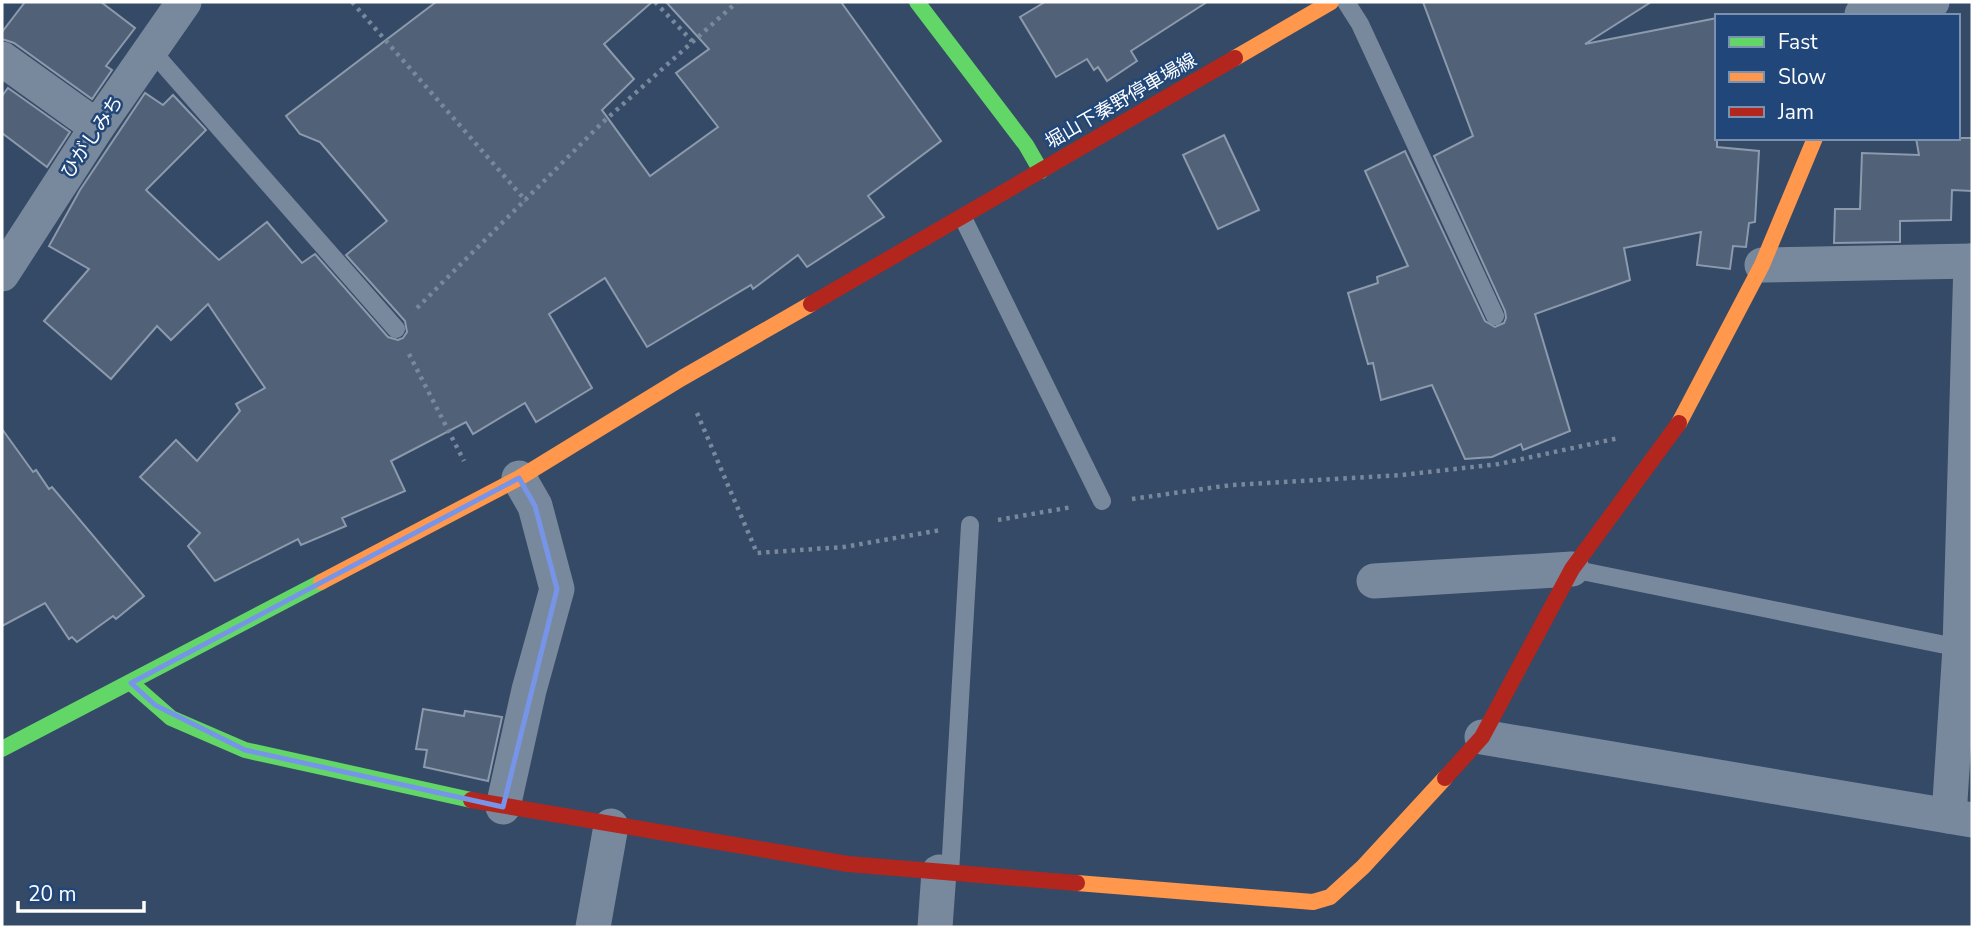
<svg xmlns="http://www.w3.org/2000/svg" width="1974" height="929" font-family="'Nunito Sans','Noto Sans JP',sans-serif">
<rect width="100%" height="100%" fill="#354a66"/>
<g fill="#506178" stroke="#8c9aac" stroke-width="2">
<polygon points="25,2 101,2 135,28 106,66 112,70 92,99 14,43 2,39 2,32"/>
<polygon points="436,2 652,2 604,44 634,79 602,110 650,176 718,127 676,73 709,49 666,2 841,2 941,141 868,196 884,217 807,267 798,255 753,289 751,285 647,347 605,278 549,314 592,388 536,422 525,403 473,434 466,422 391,461 405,491 342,518 346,526 301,545 298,539 215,581 188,546 200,533 140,477 176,440 197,461 240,411 236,404 265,388 208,304 171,340 157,326 111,379 44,321 89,269 49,246 80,190 145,93 163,105 173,95 206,130 146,190 219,260 267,222 302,263 315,254 388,337 398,340 403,338 407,332 405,321 346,255 387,221 320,142 300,134 286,116"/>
<polygon points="1045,2 1207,2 1131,51 1137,61 1107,81 1098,67 1094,70 1087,59 1056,77 1020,17"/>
<polygon points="1423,2 1651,2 1585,44 1717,18 1717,147 1759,151 1755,222 1749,223 1746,247 1733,246 1730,269 1697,265 1701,232 1624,248 1630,280 1535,314 1570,431 1523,450 1521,444 1492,457 1465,459 1432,385 1381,400 1373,363 1368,364 1348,293 1378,283 1377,277 1408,266 1365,171 1405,151 1485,321 1495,327 1504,323 1506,318 1505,311 1434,156 1473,136"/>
<polygon points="8,88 70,132 47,167 2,133 2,96"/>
<polygon points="1224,135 1259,210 1218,229 1183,155"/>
<polygon points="1916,138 1972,138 1972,191 1952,190 1951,220 1900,221 1900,242 1834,243 1835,209 1860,209 1862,153 1919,155"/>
<polygon points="2,429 33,472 36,470 49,489 52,487 144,596 116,619 113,616 77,642 72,637 69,639 45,603 2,626"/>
<polygon points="423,709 464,716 465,711 502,717 488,781 424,767 427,750 416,749"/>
</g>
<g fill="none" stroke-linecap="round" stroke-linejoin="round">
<g stroke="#79899d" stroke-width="4.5" stroke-dasharray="3.5 5" stroke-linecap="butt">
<polyline points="352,2 526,201"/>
<polyline points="655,2 692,41"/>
<polyline points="417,308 602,123 737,2"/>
<polyline points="409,354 464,461"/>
<polyline points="697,413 757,553 844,547 941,530"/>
<polyline points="1132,499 1231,485 1402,475 1499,464 1619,438"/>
<polyline points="998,520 1072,507"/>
</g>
<g stroke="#79899d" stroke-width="18">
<polyline points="1346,2 1360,24 1495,316"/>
<polyline points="151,50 396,329"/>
<polyline points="963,218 1102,501"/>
<polyline points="1572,569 1960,648"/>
<polyline points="950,873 970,525"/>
</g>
<g stroke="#79899d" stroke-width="35">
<polyline points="1862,14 1932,2"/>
<polyline points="2,59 97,127"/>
<polyline points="1762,265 1972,261"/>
<polyline points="2,274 97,127 184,2"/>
<polyline points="1374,581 1572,569"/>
<polyline points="1482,737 1972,820"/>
<polyline points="503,807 529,690 557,589 535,506 519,478"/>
<polyline points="1949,816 1960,648 1971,261"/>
<polyline points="593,927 611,826"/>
<polyline points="935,927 939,872"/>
</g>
<g stroke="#63d668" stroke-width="16">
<polyline points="917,2 1026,145 1041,171"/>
<polyline points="131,683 171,718 245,750 471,800"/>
<polyline points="2,749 321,582"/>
</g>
<g stroke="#ff974d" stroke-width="16">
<polyline points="1235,58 1331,2"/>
<polyline points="1679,423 1762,265 1815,138"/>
<polyline points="321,582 519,478 682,378 811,304"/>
<polyline points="1077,883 1313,902 1330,897 1363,867 1445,778"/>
</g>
<g stroke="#b3261e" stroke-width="16">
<polyline points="811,304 1235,58"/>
<polyline points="1445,778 1482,737 1572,569 1679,423"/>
<polyline points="471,800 848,864 1077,883"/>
</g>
</g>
<path fill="none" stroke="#7795e8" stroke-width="5" stroke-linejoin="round" d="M519,478L535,506L557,589L503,807L245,750L155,705L131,683Z"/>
<g text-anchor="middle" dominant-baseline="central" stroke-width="5" stroke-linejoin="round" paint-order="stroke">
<g font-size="19" fill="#fff" stroke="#21477a">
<text transform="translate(1121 101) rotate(-30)">堀山下秦野停車場線</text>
<text transform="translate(92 137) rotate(-56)">ひがしみち</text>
</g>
</g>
<rect width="1974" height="929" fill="none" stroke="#ffffff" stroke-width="7"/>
<rect x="1715" y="14" width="245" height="126" fill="#21477a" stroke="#7a91af" stroke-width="2"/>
<rect x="1729" y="37" width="35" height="10" fill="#63d668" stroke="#7a91af" stroke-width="2"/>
<text x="1778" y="49" font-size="21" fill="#ffffff">Fast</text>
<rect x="1729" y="72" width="35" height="10" fill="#ff974d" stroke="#7a91af" stroke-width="2"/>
<text x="1778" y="84" font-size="21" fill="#ffffff">Slow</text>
<rect x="1729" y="107" width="35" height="10" fill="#b3261e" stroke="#7a91af" stroke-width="2"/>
<text x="1778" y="119" font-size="21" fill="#ffffff">Jam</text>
<path d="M18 901v10h126v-10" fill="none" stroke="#ffffff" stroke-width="3.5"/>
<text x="28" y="901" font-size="21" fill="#ffffff" stroke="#21477a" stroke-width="5" paint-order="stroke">20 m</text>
</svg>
